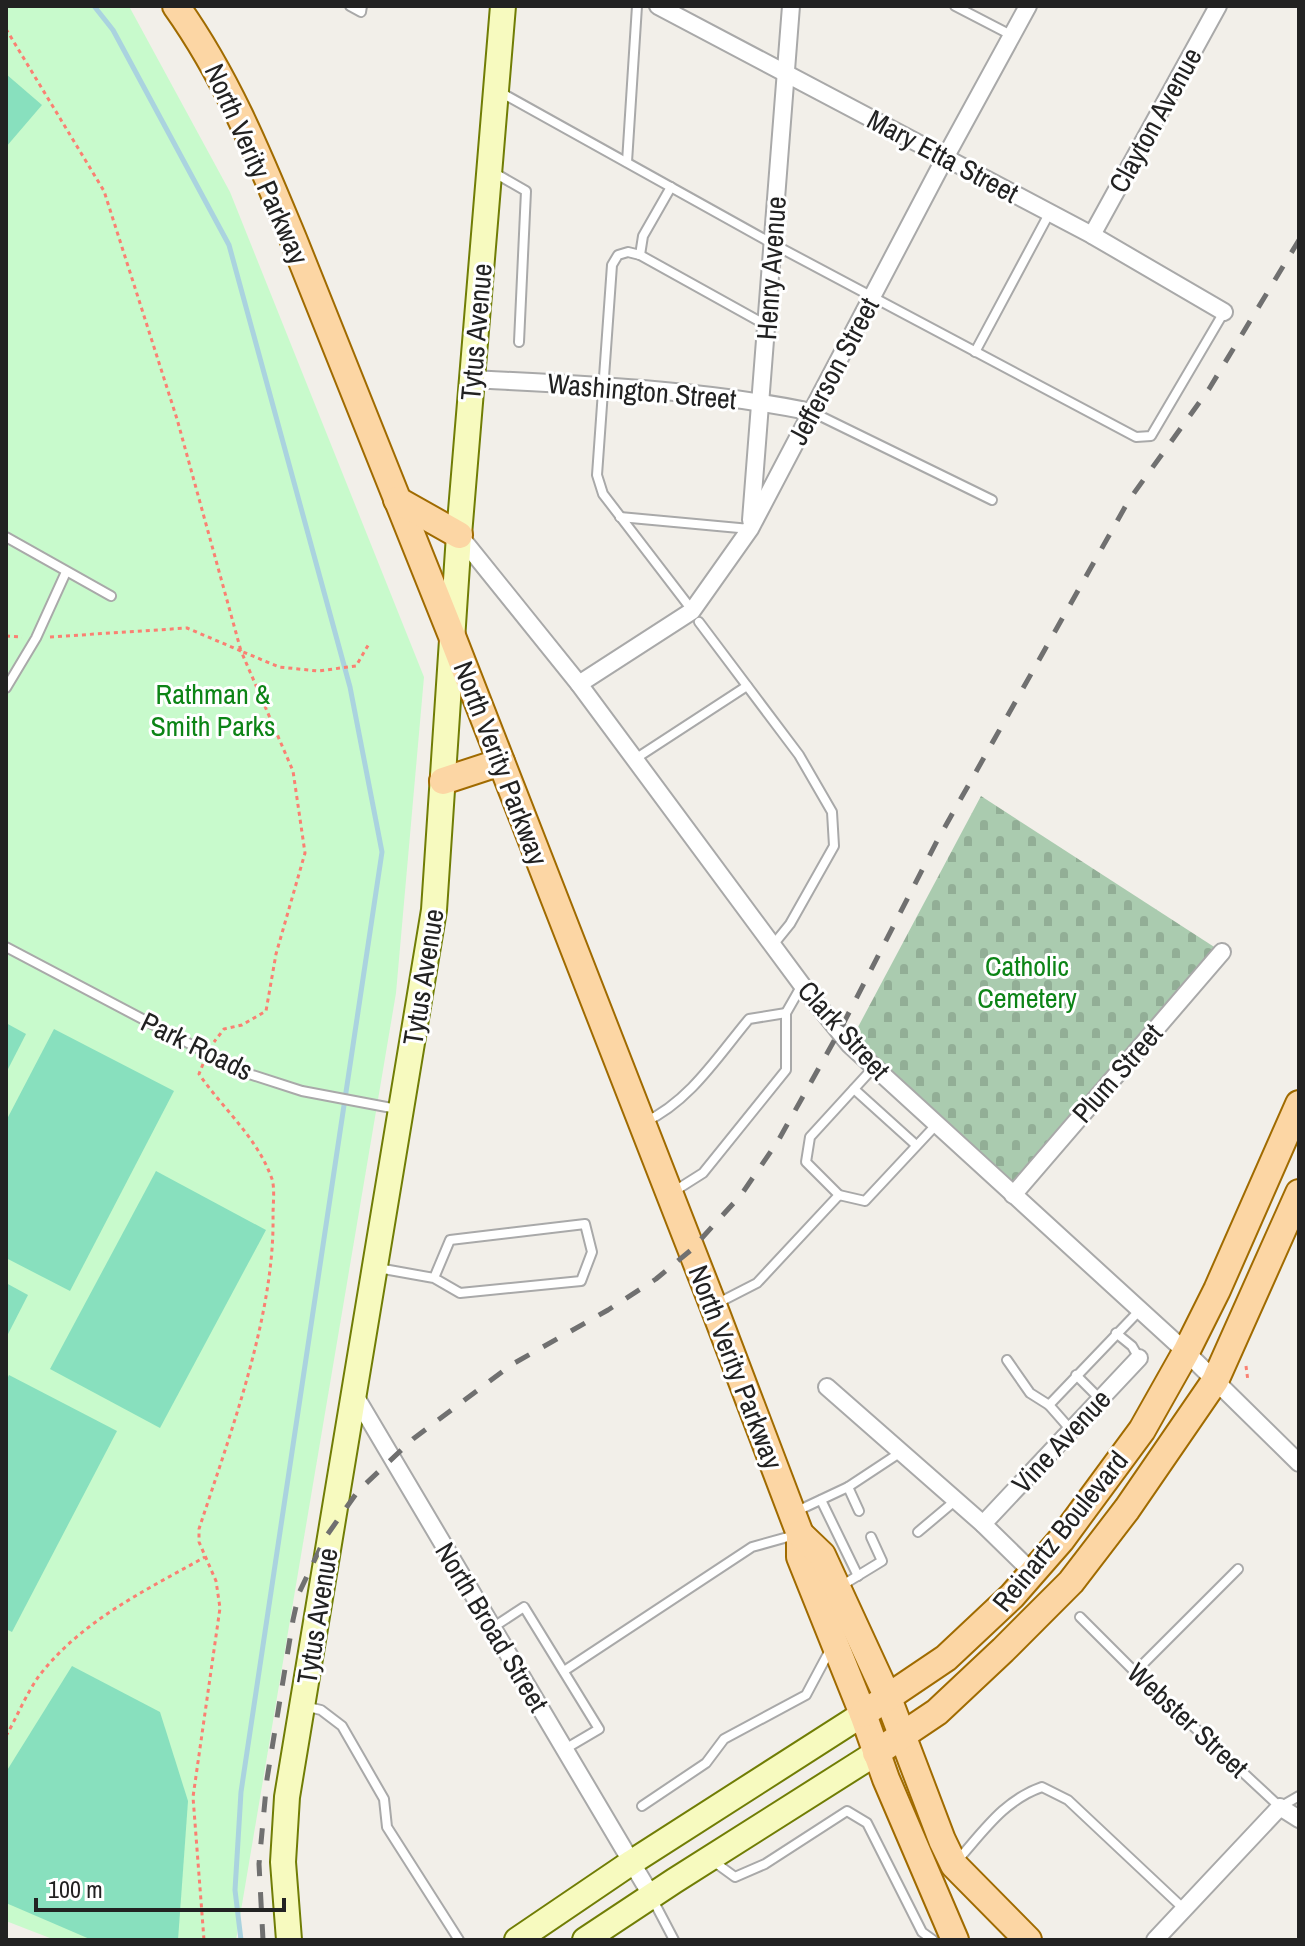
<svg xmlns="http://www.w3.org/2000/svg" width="1305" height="1946" font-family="'Archivo Narrow',sans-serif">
<defs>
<pattern id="cemetery-stones" width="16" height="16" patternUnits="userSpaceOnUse" patternTransform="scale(2)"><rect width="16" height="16" fill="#aacbaf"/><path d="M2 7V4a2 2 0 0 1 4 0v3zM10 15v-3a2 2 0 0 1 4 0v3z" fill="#92ae96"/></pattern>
</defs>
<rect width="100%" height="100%" fill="#f2efe9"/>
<polygon fill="url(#cemetery-stones)" points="981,796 1222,952 1013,1195 849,1044"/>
<polygon fill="#c8facc" points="6,6 128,6 130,8 230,192 424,677 396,993 236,1940 55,1940 6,1921"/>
<g fill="#88e0be">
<polygon points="6,74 42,105 6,147"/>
<polygon points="6,1023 26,1034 6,1073"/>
<polygon points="54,1029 174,1091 70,1291 6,1258 6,1121"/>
<polygon points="156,1171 266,1230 160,1428 50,1369"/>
<polygon points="6,1283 28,1295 6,1338"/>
<polygon points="9,1375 117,1431 12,1632 6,1629 6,1381"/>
<polygon points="72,1666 160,1712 188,1801 178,1940 92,1940 6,1903 6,1772"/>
</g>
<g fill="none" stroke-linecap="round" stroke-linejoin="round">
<polyline stroke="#aad3df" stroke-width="5" points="94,6 113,30 229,245 350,687 382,852 241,1792 235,1890 241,1940"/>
<defs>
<g id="lane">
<polyline points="350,6 361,12 362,6"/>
<polyline points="955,6 1011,35"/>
<polyline points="500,92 773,244 1136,437 1151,436 1224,312"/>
<polyline points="627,162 637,6"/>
<polyline points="493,172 526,191 519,342"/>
<polyline points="640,255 643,236 671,187"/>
<polyline points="975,352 1050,212"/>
<polyline points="812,412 992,500"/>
<polyline points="620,517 750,529"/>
<polyline points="6,537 111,596"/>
<polyline points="692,610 603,494 597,475 612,265 618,255 628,252 640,255 766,325"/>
<polyline points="699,622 799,755 832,812 834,846 790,924 773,945"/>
<polyline points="6,688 36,638 66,572"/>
<polyline points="635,759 747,686"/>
<polyline points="6,947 243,1072 302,1091 397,1109"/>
<polyline points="854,1089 916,1145"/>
<path d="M645,1122C690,1101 718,1056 749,1019L786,1013"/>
<polyline points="673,1192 703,1173 786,1070 786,1013 802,985"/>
<polyline points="839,1195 806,1162 810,1137 874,1067"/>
<polyline points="378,1268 434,1278 460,1293 581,1281 592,1252 585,1224 450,1240 434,1278"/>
<polyline points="718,1303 757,1283 839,1195 865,1201 936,1125"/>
<polyline points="1116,1333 1132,1346 1139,1358"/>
<polyline points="1007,1360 1030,1393 1049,1405 1140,1310"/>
<polyline points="1076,1375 1100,1399"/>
<polyline points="1049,1405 1071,1430"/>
<polyline points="848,1487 901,1452"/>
<polyline points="821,1500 858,1576"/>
<polyline points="797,1511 848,1487 859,1511"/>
<polyline points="918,1532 956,1500"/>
<polyline points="841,1586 882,1561 871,1537"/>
<polyline points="1080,1617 1135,1672 1280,1807 1299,1796"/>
<polyline points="492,1628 524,1607 599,1729 565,1749"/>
<polyline points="564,1671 752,1547 795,1535"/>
<polyline points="1135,1672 1238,1569"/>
<polyline points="304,1706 321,1710 342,1726 384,1799 387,1827 459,1940"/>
<polyline points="642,1806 706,1763 724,1739 806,1695 830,1650"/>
<polyline points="713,1861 735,1877 765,1864 847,1811 867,1823 922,1932 933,1940"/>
<path d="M957,1861C983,1832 1004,1800 1042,1787L1068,1800L1184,1909"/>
<polyline points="653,1900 674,1940"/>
</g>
<g id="street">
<polyline points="658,6 1092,235 1224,312"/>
<polyline points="1092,235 1218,6"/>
<path d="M472,379C585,385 700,389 812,412"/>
<polyline points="751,520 791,6"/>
<polyline points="459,535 579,684 802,985 849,1044 1186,1352 1299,1463"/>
<polyline points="579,684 692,611 750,529 946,156 1028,6"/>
<polyline points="1013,1195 1222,952"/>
<polyline points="827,1387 983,1524 1033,1573"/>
<polyline points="353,1392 651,1895"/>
<polyline points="983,1524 1139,1358"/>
<polyline points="1155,1940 1280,1807 1299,1819"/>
</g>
<g id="secondary">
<polyline points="289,1940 283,1862 287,1797 434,910 459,535 503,6"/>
<polyline points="517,1940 632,1862 863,1714"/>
<polyline points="585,1940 674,1881 876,1753"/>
</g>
<g id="primary">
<path d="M176,6C228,79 260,159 294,241L452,636L713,1305L800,1534V1557L863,1714L886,1779L955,1940"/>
<polyline points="397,500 459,535"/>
<polyline points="443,781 501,762"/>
<polyline points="800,1534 822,1555 888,1698 942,1840 954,1865 1028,1940"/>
<polyline points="863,1714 946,1658 1012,1596 1061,1540 1142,1430 1186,1352 1217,1290 1299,1104"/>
<polyline points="876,1753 937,1712 1003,1650 1071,1582 1127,1509 1215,1381 1299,1193"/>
</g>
</defs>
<use href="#lane" stroke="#a9a9a9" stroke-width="12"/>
<use href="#street" stroke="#a9a9a9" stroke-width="20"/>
<use href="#secondary" stroke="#707d05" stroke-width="28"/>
<use href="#primary" stroke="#a06b00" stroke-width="30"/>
<g stroke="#fa8072" stroke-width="3" stroke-dasharray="4 4" stroke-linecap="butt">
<polyline points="6,29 104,191 177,419 241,651 279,667 318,671 356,666 370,642"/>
<polyline points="6,636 22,637"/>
<polyline points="50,637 187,628 241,651 293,771 305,853 276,954 266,1011 242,1025 224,1029 214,1042"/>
<path d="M203,1064L199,1074C223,1109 257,1137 272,1179C275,1189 273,1204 273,1215C275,1315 230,1434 199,1529V1542L216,1581L220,1608L193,1797L204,1940"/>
<polyline points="1246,1366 1248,1381"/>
<path d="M6,1736C17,1717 26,1694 39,1676C81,1621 146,1590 205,1557"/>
</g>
<use href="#lane" stroke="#fff" stroke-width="8"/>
<use href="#street" stroke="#fff" stroke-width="16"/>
<use href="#secondary" stroke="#f7fabf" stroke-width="24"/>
<use href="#primary" stroke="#fcd6a4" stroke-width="26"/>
<polyline stroke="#707070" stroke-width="5" stroke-dasharray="16 16" stroke-linecap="butt" points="263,1940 259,1864 267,1779 293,1620 299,1593 325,1538 358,1491 413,1439 511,1365 608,1310 656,1279 691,1250 741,1195 778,1141 839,1032 937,841 1129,500 1209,389 1299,240"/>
</g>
<g text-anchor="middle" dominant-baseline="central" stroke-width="6" stroke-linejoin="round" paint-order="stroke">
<g font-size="28" fill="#222" stroke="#fff">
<text transform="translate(1155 120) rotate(-61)">Clayton Avenue</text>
<text transform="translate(943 156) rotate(28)">Mary Etta Street</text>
<text transform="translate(257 164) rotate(66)">North Verity Parkway</text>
<text transform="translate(771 268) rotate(-86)">Henry Avenue</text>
<text transform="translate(476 332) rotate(-85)">Tytus Avenue</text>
<text transform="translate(833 371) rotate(-62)">Jefferson Street</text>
<text transform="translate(642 391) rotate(5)">Washington Street</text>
<text transform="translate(501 763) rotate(69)">North Verity Parkway</text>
<text transform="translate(423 977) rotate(-81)">Tytus Avenue</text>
<text transform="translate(844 1030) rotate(48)">Clark Street</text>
<text transform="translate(197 1046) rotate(26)">Park Roads</text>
<text transform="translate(1117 1073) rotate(-49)">Plum Street</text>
<text transform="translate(736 1367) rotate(69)">North Verity Parkway</text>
<text transform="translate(1061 1441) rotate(-47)">Vine Avenue</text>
<text transform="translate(1060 1531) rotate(-51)">Reinartz Boulevard</text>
<text transform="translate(317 1616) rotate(-81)">Tytus Avenue</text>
<text transform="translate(492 1627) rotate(59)">North Broad Street</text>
<text transform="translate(1188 1720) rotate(43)">Webster Street</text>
</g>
<g font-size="28" fill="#0c8416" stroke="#fff">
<text x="213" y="694">Rathman &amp;<tspan x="213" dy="32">Smith Parks</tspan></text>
<text x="1027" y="966">Catholic<tspan x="1027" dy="32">Cemetery</tspan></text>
</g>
</g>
<rect width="1305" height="1946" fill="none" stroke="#222222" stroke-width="16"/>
<path d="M36 1898v12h248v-12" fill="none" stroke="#222222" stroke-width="4"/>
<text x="48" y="1898" font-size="24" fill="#222222" stroke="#ffffff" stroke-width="6" paint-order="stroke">100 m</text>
</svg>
